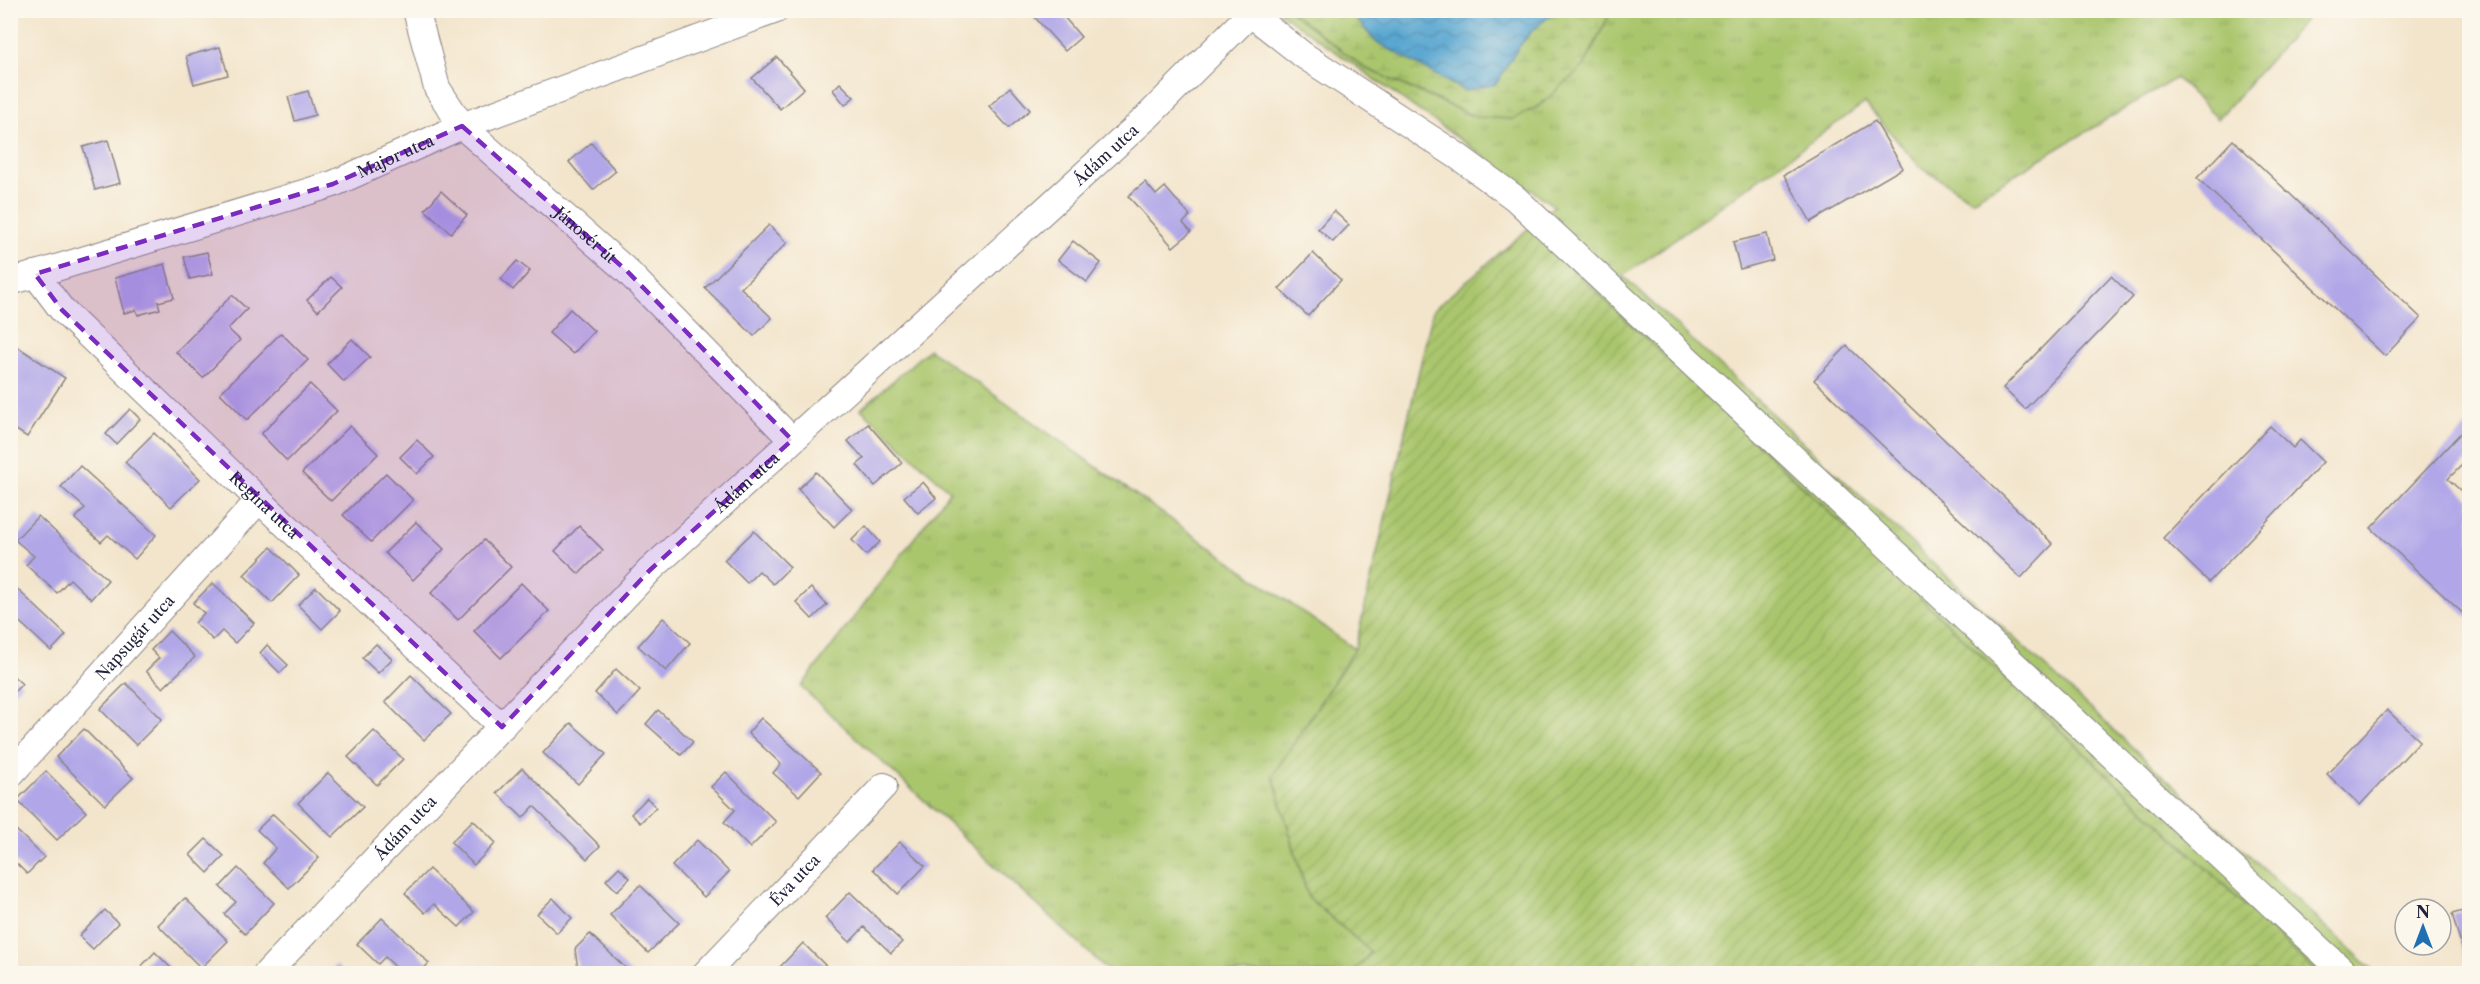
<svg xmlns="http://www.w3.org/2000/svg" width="2480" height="984" font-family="'Libre Caslon Text',serif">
<defs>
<pattern id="grass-tufts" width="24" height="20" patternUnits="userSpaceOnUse" patternTransform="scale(1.5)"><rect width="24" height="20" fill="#aac66d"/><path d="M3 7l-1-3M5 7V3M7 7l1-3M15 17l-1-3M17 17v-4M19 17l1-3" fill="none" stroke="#92aa5f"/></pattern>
<pattern id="wetland-marsh" width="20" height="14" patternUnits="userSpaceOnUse" patternTransform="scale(1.5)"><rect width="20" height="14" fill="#aac66d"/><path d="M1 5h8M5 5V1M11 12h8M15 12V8" fill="none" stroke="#92aa5f"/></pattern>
<pattern id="garden-furrows" width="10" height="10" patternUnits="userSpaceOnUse" patternTransform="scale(1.5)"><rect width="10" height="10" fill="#aac66d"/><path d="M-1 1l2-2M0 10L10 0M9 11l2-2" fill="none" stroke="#92aa5f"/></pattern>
<pattern id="water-waves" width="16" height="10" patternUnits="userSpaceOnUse" patternTransform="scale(1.5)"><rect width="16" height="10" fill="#56a5d0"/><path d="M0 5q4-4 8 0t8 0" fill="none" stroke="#4786aa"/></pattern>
</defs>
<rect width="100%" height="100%" fill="#fbf7ec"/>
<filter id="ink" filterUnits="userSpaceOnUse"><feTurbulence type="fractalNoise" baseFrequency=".0167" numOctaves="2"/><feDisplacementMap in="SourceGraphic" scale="12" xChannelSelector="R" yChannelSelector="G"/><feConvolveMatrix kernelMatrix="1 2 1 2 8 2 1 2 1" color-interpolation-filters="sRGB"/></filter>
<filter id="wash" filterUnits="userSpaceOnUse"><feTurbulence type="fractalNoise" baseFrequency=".008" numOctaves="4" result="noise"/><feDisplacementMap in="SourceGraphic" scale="24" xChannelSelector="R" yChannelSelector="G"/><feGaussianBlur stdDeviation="1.35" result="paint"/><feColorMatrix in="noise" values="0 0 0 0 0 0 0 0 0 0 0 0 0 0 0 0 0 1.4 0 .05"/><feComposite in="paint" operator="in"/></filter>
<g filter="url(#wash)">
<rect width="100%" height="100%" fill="#f3e5cc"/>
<g fill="url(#grass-tufts)" stroke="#667454" stroke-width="1.5">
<polygon points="1278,11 1290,11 1365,68 1475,117 1584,66 1611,11 2313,11 2218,119 2176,78 1972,200 1919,166 1865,103 1623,276 2376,973 2317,973 1529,228 1554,206"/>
<polygon points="929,349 1355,649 1273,775 1308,897 1371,952 1353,973 1111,973 801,687 950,491 861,409"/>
</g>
<polygon fill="url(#wetland-marsh)" stroke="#667454" stroke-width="1.5" points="1290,11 1350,11 1375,41 1514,53 1535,25 1557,11 1611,11 1584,66 1539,106 1513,119 1476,117 1365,68"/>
<polygon fill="url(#garden-furrows)" stroke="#667454" stroke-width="1.5" points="1529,228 2317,973 1353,973 1371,952 1308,897 1273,775 1355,649 1433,310"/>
<path fill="url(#water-waves)" stroke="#3c6486" stroke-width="1.5" d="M1350,11H1557C1525,32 1515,52 1496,84L1464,91L1375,41Z"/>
<g id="blocks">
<g fill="#b1a7e8">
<polygon points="1032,10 1058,10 1081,37 1065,51 1030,12"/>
<polygon points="220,47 228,75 194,84 186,56"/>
<polygon points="777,57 804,88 780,109 752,78"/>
<polygon points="840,83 854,97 845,105 833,90"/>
<polygon points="1010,87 1030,110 1009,128 989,106"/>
<polygon points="308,91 315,115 295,121 288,97"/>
<polygon points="1875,121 1903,168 1811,222 1784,175"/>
<polygon points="108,140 120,183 95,190 83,147"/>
<polygon points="2233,140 2421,318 2385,356 2197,178"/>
<polygon points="591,143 616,171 593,190 569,162"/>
<polygon points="1145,182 1156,195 1165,187 1190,216 1183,223 1191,232 1173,247 1128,196"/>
<polygon points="441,191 467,215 451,233 425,210"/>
<polygon points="1334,211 1349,225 1333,242 1318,229"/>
<polygon points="769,225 787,243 741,288 772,318 754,336 705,288"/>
<polygon points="1767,234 1773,260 1740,269 1733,242"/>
<polygon points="1073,241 1101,263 1087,282 1058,260"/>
<polygon points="207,252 213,274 190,279 184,257"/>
<polygon points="1313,253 1341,280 1308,316 1279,289"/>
<polygon points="517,261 530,271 513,290 501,279"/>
<polygon points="165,264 174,298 158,302 160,309 138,315 136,310 124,313 115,278"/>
<polygon points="2111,276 2133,297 2025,409 2003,388"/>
<polygon points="331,277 342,287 318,311 307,300"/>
<polygon points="232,295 247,309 228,329 240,340 203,378 176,352"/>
<polygon points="570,309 594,331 573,354 549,333"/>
<polygon points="281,333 308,360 247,420 220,393"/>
<polygon points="352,339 370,357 344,382 327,364"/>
<polygon points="10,342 65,378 27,437 10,426"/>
<polygon points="1847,346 2053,544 2021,578 1814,380"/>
<polygon points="310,384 337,411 287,461 261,434"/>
<polygon points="130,409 140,419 116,444 106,434"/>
<polygon points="2470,423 2470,457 2448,479 2470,499 2470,620 2371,528"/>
<polygon points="868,424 902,463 875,486 857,465 864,459 848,441"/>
<polygon points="350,426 378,454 331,501 302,473"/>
<polygon points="2270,426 2293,448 2300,440 2323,462 2209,582 2163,538"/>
<polygon points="154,433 200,479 171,507 125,462"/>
<polygon points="417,440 434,457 417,474 400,457"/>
<polygon points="80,466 156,535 135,559 108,535 101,542 75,519 85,508 61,487"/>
<polygon points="816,472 852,509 834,527 798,489"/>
<polygon points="386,473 413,500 371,542 343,515"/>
<polygon points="923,482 936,498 918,513 904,497"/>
<polygon points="38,516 108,580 91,599 70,579 57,593 26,565 34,556 15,540"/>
<polygon points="416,522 444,549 413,580 385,553"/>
<polygon points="579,526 603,550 579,574 555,551"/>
<polygon points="866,526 880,542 866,555 852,540"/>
<polygon points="754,531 790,567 773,584 759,571 747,583 724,560"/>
<polygon points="484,540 511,567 458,620 431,593"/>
<polygon points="271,547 299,575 272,603 244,575"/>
<polygon points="213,583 254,623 235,643 222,631 213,640 195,623 204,613 193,603"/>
<polygon points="521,583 549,611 501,658 474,631"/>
<polygon points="15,587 66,635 51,651 10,613 10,592"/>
<polygon points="316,587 340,611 322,629 298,605"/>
<polygon points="811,588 827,605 812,619 796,602"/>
<polygon points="663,618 690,643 666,671 638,646"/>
<polygon points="169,631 195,657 163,688 146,671 159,658 151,650"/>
<polygon points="376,644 392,659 378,673 362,658"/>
<polygon points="267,645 288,665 280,673 260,653"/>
<polygon points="616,669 640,691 618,715 595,693"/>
<polygon points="10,673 22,684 10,696"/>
<polygon points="411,675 451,714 424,740 385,702"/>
<polygon points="126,683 162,719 136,745 100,709"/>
<polygon points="658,710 693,742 681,755 646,724"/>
<polygon points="2387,710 2420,741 2360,805 2327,774"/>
<polygon points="761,718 821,772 799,796 773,773 781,764 748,733"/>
<polygon points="571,723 606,754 578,784 543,753"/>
<polygon points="84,729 133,778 105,805 56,757"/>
<polygon points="374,731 403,759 377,785 348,757"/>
<polygon points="522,768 600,846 587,859 534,806 523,818 497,793"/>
<polygon points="46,771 86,812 57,840 17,800"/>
<polygon points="726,772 776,822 750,848 724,822 735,810 711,787"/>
<polygon points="328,773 363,807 332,837 298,803"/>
<polygon points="647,798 656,807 640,823 631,814"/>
<polygon points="273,814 319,858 289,888 263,863 276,848 257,830"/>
<polygon points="473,820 496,843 474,865 451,842"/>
<polygon points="10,824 44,857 27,874 10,857"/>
<polygon points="206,839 224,856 208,873 190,855"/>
<polygon points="697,840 729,872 704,897 672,866"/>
<polygon points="900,842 925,866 898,894 873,869"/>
<polygon points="619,867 630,878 617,891 606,880"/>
<polygon points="238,868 274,903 245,934 224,914 236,902 220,887"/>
<polygon points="429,869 474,912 459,927 434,904 425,913 405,893"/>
<polygon points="640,885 679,923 648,953 610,915"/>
<polygon points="850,892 902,942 891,953 864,927 850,942 825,918"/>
<polygon points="185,898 228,941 201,968 158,925"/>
<polygon points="553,898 572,918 557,933 537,914"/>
<polygon points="2470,909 2470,957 2465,958 2452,914"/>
<polygon points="105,910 118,923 93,949 79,936"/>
<polygon points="382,918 429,963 419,974 403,974 385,957 378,964 357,944"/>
<polygon points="590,934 632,974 582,974 578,969 575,949"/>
<polygon points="803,943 834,974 783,974 778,969"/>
<polygon points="155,952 177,974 134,974"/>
<polygon points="336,965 345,974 329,974"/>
<polygon points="1034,967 1040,974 1027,974"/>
</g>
</g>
</g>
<g filter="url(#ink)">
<use href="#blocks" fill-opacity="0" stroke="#8a8484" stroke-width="1.5"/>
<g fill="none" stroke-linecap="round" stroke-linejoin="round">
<defs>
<g id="minor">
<path id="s1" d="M416,10L437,88L462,126L627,271L792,440"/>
<polyline points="1246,10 1303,55 1456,155 1515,198 2346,974"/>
<path id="s2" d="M35,274L62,310L259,500L502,727"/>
<path id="s3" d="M10,282L333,184L462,126L776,10"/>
<path id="s4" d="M10,775L259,500"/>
<path id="s5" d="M266,974L650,570L1147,117L1250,14"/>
<path id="s6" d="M705,974L884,786"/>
</g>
</defs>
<use href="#minor" stroke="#8a8484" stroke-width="28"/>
<use href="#minor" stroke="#fff" stroke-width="26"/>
</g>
</g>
<path fill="#7b2cbf" fill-opacity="0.2" stroke="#7b2cbf" stroke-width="4.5" stroke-dasharray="12 8" stroke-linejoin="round" d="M462,126L627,271L792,440L650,570L502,727L62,310L35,274L333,184Z"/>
<g text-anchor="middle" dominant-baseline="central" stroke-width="6" stroke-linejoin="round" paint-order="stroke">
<g font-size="16" fill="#22223b" stroke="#fbf7ec">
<text stroke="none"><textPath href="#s5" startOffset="1174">Ádám utca</textPath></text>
<text stroke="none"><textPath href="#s3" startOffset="406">Major utca</textPath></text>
<text stroke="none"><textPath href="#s1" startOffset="291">Jánosér út</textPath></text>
<text stroke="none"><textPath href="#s5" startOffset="688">Ádám utca</textPath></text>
<text stroke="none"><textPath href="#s2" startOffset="326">Regina utca</textPath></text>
<text stroke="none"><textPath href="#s4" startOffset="186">Napsugár utca</textPath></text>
<text stroke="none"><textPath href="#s5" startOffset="202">Ádám utca</textPath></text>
<text stroke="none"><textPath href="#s6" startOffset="130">Éva utca</textPath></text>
</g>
</g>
<rect width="2480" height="984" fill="none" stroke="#fbf7ec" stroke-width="36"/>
<g transform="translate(2423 927)"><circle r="28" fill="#fbf7ec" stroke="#a4a2a5" stroke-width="1.5"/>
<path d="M0-4.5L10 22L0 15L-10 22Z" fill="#1f6fb2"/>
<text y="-9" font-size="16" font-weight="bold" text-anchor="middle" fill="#22223b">N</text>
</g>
</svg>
